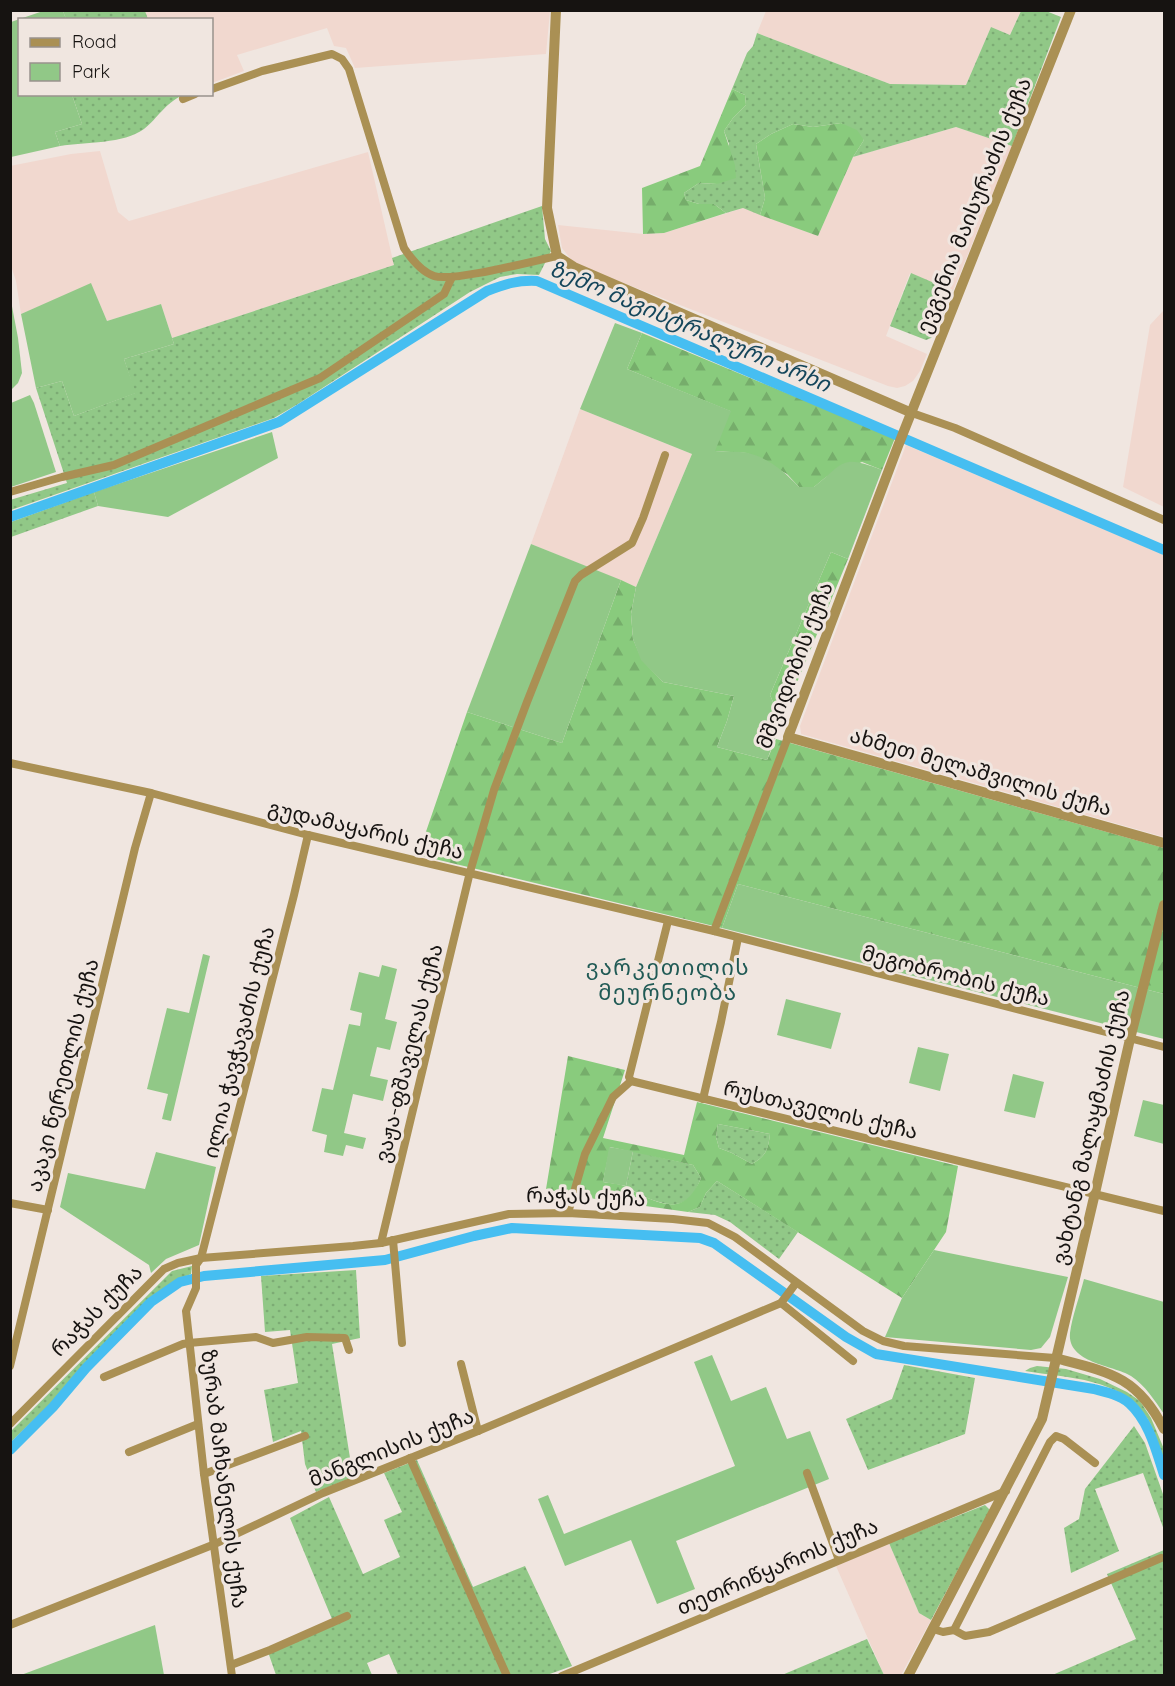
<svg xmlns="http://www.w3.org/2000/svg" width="1175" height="1686" font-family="Quicksand,'Noto Sans Georgian',sans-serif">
<defs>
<pattern id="grass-dots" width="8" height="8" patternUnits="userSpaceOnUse" patternTransform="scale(1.5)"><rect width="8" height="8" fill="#91c887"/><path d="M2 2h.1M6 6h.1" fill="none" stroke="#7cab74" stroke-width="1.8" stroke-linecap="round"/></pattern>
<pattern id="forest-firs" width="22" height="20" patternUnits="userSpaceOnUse" patternTransform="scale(1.5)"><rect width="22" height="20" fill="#89cb7d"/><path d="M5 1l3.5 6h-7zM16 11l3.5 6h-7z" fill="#76ad6b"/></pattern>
</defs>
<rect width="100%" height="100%" fill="#f0e6e0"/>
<g fill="#f1d8cf">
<polygon points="145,11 550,11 546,54 355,68 346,48 334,46 327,28 237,55 244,71 212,83 212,20 148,19"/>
<polygon points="766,11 1021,11 1010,35 991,27 966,85 890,84 757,33"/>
<polygon points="956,127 1012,146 953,291 910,273 886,336 927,354 920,371 913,381 905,386 897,388 888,386 585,268 573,262 562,248 558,225 643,234 664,233 743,208 818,236 853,157"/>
<polygon points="100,151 118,212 129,221 368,152 394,265 172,338 161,304 107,321 91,284 21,314 16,281 11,266 10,166 71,154"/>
<polygon points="1164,310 1164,507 1123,487 1150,325"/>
<polygon points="580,409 692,454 636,587 531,544"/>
<polygon points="906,445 1164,555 1164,837 801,734 800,726"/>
<polygon points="889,1543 919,1613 931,1620 901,1675 884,1675 836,1566"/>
</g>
<g fill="url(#grass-dots)">
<polygon points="63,11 145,11 148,19 66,19"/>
<polygon points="1021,11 1046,11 1061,17 1012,146 956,127 853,157 864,140 841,123 813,127 793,124 771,134 756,144 765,198 760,215 743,208 726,213 714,204 699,204 686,200 684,193 699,183 717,184 729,144 724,131 733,118 746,105 745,95 732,89 747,53 753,46 757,33 890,84 966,85 991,27 1010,35"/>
<path d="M72,95H183C164,104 159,117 144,129C124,144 85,142 60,146L55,132L82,124Z"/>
<polygon points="542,206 545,239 551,251 539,275 517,274 500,277 470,292 298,404 274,418 11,510 10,500 67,483 36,388 62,381 74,416 135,393 124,359 174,344 172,338 394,265 392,258"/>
<polygon points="911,273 953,291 936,332 931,338 926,340 890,326"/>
<polygon points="94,492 98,506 11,537 11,522"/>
<path d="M718,1124L770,1134C768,1150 766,1156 752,1164L732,1153L719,1148L716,1137Z"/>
<path d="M633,1151L693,1165L701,1178C697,1187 694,1196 685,1201C669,1211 639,1195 626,1186Z"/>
<polygon points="717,1181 798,1232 779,1259 730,1222 715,1215 688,1212 700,1207 706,1193"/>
<polygon points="192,1266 191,1274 174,1281 144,1305 48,1406 11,1442 11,1431 172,1271"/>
<polygon points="356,1270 360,1338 332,1344 353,1477 316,1492 305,1464 301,1431 273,1442 264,1390 298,1383 290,1330 265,1332 261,1276"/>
<polygon points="904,1365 975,1378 965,1434 868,1470 846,1419 892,1399"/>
<path d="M1037,1366L1066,1369L1100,1379L1127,1392L1140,1401L1151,1418L1164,1449V1461C1159,1448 1155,1430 1147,1418C1122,1378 1068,1378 1025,1371L1030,1368Z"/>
<polygon points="1134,1426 1145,1443 1164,1497 1164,1530 1143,1473 1095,1489 1119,1551 1071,1573 1064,1528 1079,1519 1085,1489"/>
<polygon points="417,1460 473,1587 525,1566 572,1666 547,1675 398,1675 389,1654 367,1663 372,1675 276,1675 267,1649 332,1619 290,1518 329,1497 363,1574 400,1557 384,1520 402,1512 384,1473"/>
<polygon points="985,1505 990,1510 988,1514 931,1620 919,1613 889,1543"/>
<polygon points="1164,1550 1164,1675 1050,1676 1136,1639 1107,1574"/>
<polygon points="867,1639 884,1675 782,1675"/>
</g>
<g fill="url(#forest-firs)" fill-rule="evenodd">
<polygon points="732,89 745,95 746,105 733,118 724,131 735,165 736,178 717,184 699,183 684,193 686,200 699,204 714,204 726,213 664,233 643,234 642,188 700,166"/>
<polygon points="841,123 857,130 864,140 853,157 818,236 760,215 765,198 756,144 771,134 793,124 813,127"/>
<polygon points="642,333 895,438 882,470 862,462 826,477 814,487 799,487 787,474 747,453 714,451 730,411 627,369"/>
<polygon points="831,552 848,559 789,702 780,704 773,702 770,695"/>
<polygon points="621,580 636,587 631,614 633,639 642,660 663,682 734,696 727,721 717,747 767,760 776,739 1164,848 1164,994 738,884 722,928 418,855 467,712 562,743"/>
<path d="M568,1056L625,1070L603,1138L684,1155L697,1102L958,1166L946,1232L902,1298L717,1181L706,1193L700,1207L688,1212L582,1197L546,1189ZM718,1124L770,1134C768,1150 766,1156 752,1164L732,1153L719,1148L716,1137ZM610,1147L693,1165L701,1178C686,1212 669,1208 639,1194C634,1192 631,1189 627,1187C620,1184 610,1183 603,1182Z"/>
</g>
<g fill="#91c887">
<polygon points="43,11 63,11 66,19 20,20 20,94 72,95 82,124 55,132 60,146 11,157 11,22"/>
<polygon points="91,283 107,321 161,304 174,344 124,359 136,393 74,416 62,381 36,388 21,314"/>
<polygon points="11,301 18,338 22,373 18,383 11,390"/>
<path d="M615,323L642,333L627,369L731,411L715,451C726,452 738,451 748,453C769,458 785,472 799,487H814C845,462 841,454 882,470L848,559L831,552L770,695L773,702L780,704L789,702L767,760L717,747L727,721L734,696L663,682L641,660L633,639L631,614L636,587L692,454L580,409Z"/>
<polygon points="30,395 34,403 56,472 11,487 11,403"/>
<polygon points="272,432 278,458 168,517 98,506 94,492"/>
<polygon points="531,544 621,580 562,743 467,712"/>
<polygon points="738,884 1164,994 1164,1039 722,928"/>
<polygon points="203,954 210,956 171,1121 162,1119 168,1094 147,1089 167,1008 189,1013"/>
<polygon points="382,965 397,969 385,1019 397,1022 390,1050 377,1047 370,1076 388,1080 383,1101 353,1094 344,1133 366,1138 363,1149 346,1145 343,1156 324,1152 327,1135 312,1131 322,1088 333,1090 349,1024 360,1026 362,1013 350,1010 359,972 379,977"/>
<polygon points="786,999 841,1013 831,1049 777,1035"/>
<polygon points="918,1047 949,1054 940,1091 909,1083"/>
<polygon points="1013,1074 1044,1082 1035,1118 1004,1111"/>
<polygon points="1143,1100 1164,1105 1164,1144 1134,1136"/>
<polygon points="609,1147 633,1151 626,1186 603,1182"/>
<polygon points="156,1152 216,1167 199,1245 166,1259 151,1273 149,1265 60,1207 68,1173 145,1189"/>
<polygon points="934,1250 1068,1277 1050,1337 1041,1348 1031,1350 885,1337 902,1298"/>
<path d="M1084,1279L1164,1302V1414C1155,1401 1145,1385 1131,1376C1113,1365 1067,1363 1070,1333C1072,1317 1080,1295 1084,1279Z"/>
<polygon points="712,1355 731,1401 766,1387 787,1439 810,1431 829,1479 676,1541 695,1589 657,1604 631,1540 565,1566 538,1499 548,1495 564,1534 735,1466 694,1362"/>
<polygon points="155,1625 164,1675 21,1675"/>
</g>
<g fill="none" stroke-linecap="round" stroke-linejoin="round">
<g stroke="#46bef1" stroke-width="10">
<path d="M10,517L279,422L487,291C506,284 517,280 537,281L1164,550"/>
<path d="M10,1450L53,1407L86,1368L151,1302L180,1282L204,1276L385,1260L474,1236L512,1228L700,1238L714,1243L846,1337L876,1354L1094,1389C1106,1392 1119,1395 1129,1403C1149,1421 1156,1450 1164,1475"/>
</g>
<g stroke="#aa9054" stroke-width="8">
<path d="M212,89L262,71L332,54L342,59L349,69L404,248C410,257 422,272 434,276C453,282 533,261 557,256"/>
<polyline points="183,99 195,94"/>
<polyline points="912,413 955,428 1164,520"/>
<polyline points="10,492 62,477 114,465 320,378 444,294 452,277"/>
<polyline points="10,763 151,793 308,835 714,931 1164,1047"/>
<polyline points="714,931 788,737"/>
<polyline points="631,1081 1164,1211"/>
<polyline points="631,1081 629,1077 668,921"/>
<polyline points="703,1099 721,1022 738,938"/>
<polyline points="10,1203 48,1210"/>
<polyline points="568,1213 585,1154 613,1097 631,1081"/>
<polyline points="393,1240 402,1343"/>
<polyline points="381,1243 470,872 494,790 527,702 575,581 581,575 632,543 643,518 665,455"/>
<polyline points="781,1303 853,1361"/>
<polyline points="461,1364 478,1431"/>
<polyline points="10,1366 135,848 151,793"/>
<polyline points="104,1377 183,1344 189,1343 256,1337 273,1343 307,1337 345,1338 349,1350"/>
<polyline points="10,1424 164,1269 178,1263 201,1258 353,1246 381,1243 509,1214 568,1213 673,1219 708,1223 735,1237 863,1331 883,1341 904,1346 1055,1358"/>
<polyline points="129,1452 198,1424"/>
<polyline points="410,1458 507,1676"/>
<polyline points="807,1473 839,1560"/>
<polyline points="204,1474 305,1436"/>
<polyline points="10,1625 215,1544 323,1493 478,1431 781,1303 796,1283"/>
<polyline points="933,1629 943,1632 954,1630 1050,1442 1056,1436 1064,1439 1095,1463"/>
<polyline points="954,1630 965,1636 989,1632 1161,1558"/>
<polyline points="231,1665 270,1650 347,1616"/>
<polyline points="232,1676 204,1474 186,1311 196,1288 196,1265 201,1258 294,895 308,835"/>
<polyline points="562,1676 1006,1491"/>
</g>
<g stroke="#aa9054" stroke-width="10">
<polyline points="556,10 547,208 557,256 574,267 912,413"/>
<polyline points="1071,10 898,446 788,737 1164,843"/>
<path d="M1055,1358C1109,1372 1137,1376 1164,1429"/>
<polyline points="908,1676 1042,1419 1095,1193 1130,1039 1164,905"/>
</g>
</g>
<g text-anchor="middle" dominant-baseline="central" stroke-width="6" stroke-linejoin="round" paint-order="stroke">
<g font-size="21" fill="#161311" stroke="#f0e6e0">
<text transform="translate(973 205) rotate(-68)">ევგენია მაისურაძის ქუჩა</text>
<text transform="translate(794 665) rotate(-69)">მშვიდობის ქუჩა</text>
<text transform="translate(981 771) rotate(16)">ახმეთ მელაშვილის ქუჩა</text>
<text transform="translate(366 829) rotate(13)">გუდამაყარის ქუჩა</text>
<text transform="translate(956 975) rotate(14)">მეგობრობის ქუჩა</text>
<text transform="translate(238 1042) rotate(-76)">ილია ჭავჭავაძის ქუჩა</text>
<text transform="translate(408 1053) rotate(-76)">ვაჟა-ფშაველას ქუჩა</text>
<text transform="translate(62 1075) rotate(-76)">აკაკი წერეთლის ქუჩა</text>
<text transform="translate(821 1109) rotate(13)">რუსთაველის ქუჩა</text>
<text transform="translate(1090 1127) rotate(-77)">ვახტანგ მალაყმაძის ქუჩა</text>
<text transform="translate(586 1196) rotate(2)">რაჭას ქუჩა</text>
<text transform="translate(96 1310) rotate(-45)">რაჭას ქუჩა</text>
<text transform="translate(391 1447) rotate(-22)">მანგლისის ქუჩა</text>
<text transform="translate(225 1479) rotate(83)">ზურაბ მაჩხანელის ქუჩა</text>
<text transform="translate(777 1566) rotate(-23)">თეთრიწყაროს ქუჩა</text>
</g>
<g font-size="22" font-style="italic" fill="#15465b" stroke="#f0e6e0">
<text transform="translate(690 326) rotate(23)">ზემო მაგისტრალური არხი</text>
</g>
<g font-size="22" letter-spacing="1.5" fill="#205a55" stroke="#f0e6e0">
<text x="668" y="967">ვარკეთილის<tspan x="668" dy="25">მეურნეობა</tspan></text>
</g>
</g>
<rect width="1175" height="1686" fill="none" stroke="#161311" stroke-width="24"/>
<rect x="18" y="18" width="195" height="78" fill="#f0e6e0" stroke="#99928d" stroke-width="1.5"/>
<rect x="30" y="38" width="30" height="9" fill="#aa9054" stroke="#99928d" stroke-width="1.5"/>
<text x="72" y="48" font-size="18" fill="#161311">Road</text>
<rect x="30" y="63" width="30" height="18" fill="#91c887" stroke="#99928d" stroke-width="1.5"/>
<text x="72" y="78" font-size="18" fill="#161311">Park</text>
</svg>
